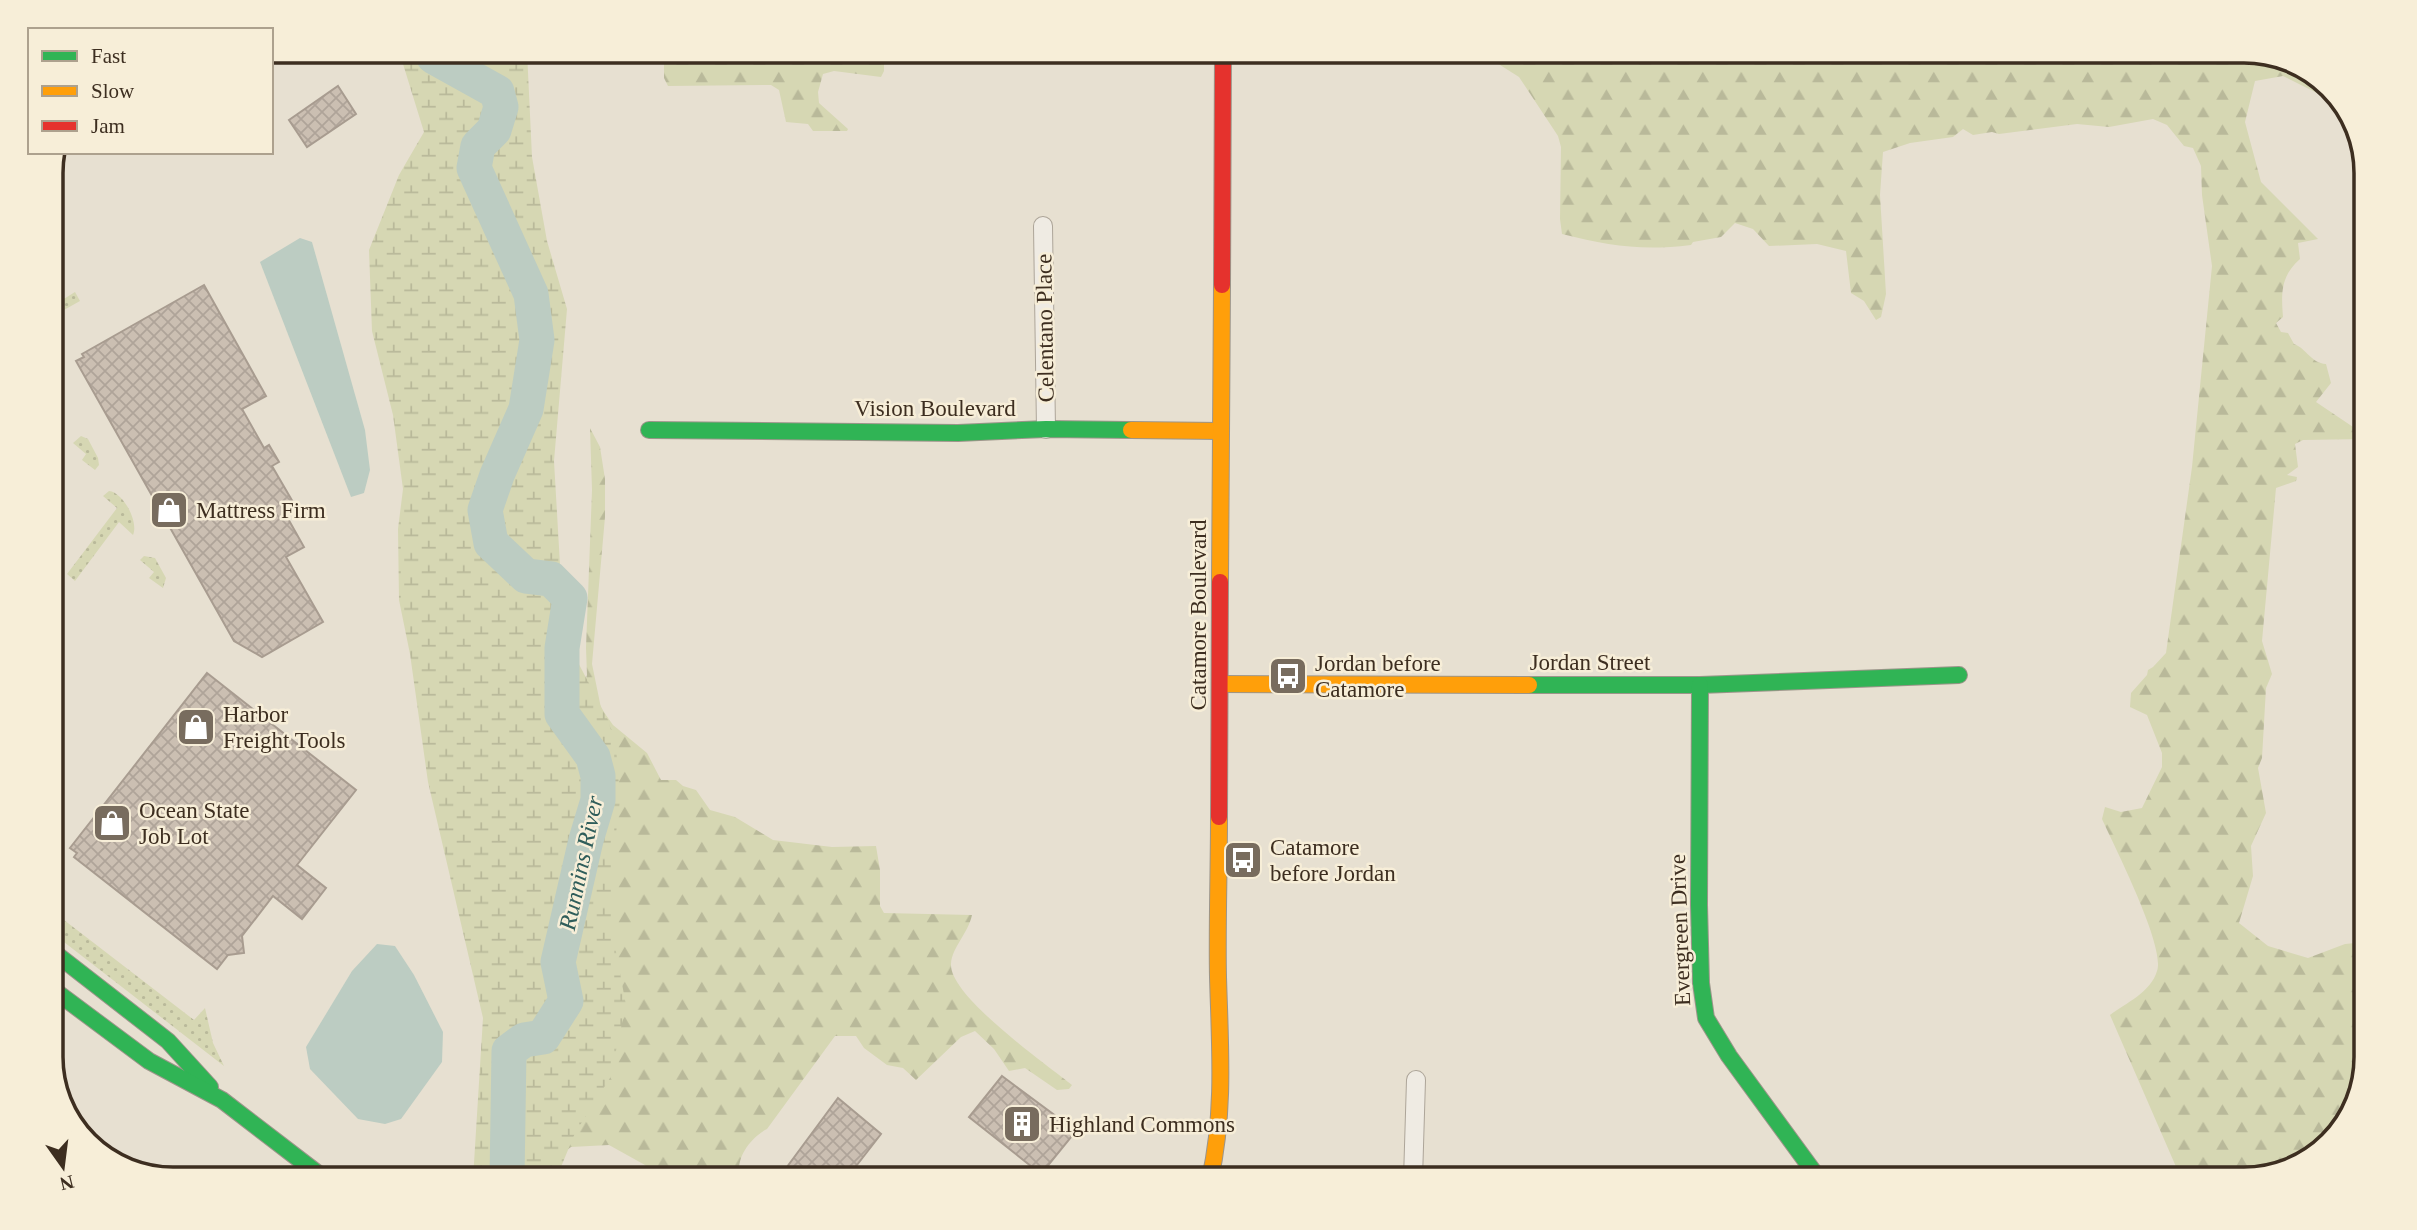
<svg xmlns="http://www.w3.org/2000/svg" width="2417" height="1230" font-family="Georgia,serif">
<defs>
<pattern id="grass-dots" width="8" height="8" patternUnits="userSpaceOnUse" patternTransform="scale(1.75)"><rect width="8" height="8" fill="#d6d7b3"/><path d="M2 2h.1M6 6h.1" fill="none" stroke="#b9b99a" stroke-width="1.8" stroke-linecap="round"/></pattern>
<pattern id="forest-firs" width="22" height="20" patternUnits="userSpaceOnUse" patternTransform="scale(1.75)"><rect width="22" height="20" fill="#d6d7b3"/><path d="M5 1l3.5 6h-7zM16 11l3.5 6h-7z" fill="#b9b99a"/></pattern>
<pattern id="wetland-marsh" width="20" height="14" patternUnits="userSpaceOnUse" patternTransform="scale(1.75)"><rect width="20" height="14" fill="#d6d7b3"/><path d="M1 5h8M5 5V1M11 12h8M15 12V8" fill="none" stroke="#b9b99a"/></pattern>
<pattern id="building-cross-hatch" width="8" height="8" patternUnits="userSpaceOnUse" patternTransform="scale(1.75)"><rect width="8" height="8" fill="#cbbfb2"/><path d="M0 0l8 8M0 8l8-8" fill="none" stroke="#afa499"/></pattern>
</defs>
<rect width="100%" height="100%" fill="#e7e0d1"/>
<g fill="url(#grass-dots)">
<polygon points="75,292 80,301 55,315 51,315 51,307"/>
<polygon points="81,436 88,439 98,458 99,465 95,470 82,460 86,454 73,443"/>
<path d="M109,491C123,492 139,522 133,535L119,522L75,581L67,574L117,508L103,496Z"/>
<polygon points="144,556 155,558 166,578 163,588 149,578 154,572 140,560"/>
<polygon points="51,910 194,1020 205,1008 213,1043 224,1066 51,932"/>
</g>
<g fill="url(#forest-firs)">
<polygon points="664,51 884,51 884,71 881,77 834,71 823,74 818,92 819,103 848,129 847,131 813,131 808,124 786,122 779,90 771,85 668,86 664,78"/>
<path d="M1478,51H2244L2297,63L2346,106L2352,125L2347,126L2327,98L2283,76L2255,81L2245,122L2261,182L2318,239L2298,243L2300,259C2281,276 2281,292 2283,317L2276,323L2281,332L2288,333L2294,344C2307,349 2311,363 2326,364L2331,383L2316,402L2359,431L2366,432V439L2303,440L2295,444L2298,467L2287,475L2297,477L2296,481L2276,488L2262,641L2272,674L2266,688L2262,758L2258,768L2266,813L2251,846L2253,876L2239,923L2268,946L2308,958L2345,944L2366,942V1057L2354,1110L2311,1159L2244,1179H2179L2177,1169L2110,1015C2126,1003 2151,992 2157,971C2166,947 2114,846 2102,819L2105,807L2121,812L2142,808L2162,767V753L2147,715L2130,707L2131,693L2147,675L2148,670L2153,667L2166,653L2192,467L2212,266L2202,195L2201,166L2193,148L2184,146L2167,125L2153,119L2109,127L2077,124L1999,134L1992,132L1973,135L1963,129L1953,137L1910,143L1883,152L1880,195L1886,294L1881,317L1876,320L1864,301L1851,293L1846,251L1817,244L1769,246L1753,229L1735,223L1721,237L1693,242L1691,245C1641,251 1610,246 1562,234L1560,219L1561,147L1558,136L1519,77Z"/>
<path d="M590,428L600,447L605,479V517L592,664L601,708L613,725L647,753L661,780H676L683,786L696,790L710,810L735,817L773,840L832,847L876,846L880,870V906L884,913L972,915C968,934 952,947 951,964C949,996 1046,1064 1072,1085L1069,1089L1057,1090L1025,1068L1009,1071L994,1049L975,1031L961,1037L916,1080L903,1068L887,1065L864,1048L856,1036H835L767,1129C751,1137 733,1160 741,1179H659L645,1165L609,1145L571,1147L539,1171L581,695L587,675L586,648L592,490Z"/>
</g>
<polygon fill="url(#wetland-marsh)" points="399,51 527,51 532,157 547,241 567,309 554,461 561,582 570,647 608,720 616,747 620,800 613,858 613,936 626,1005 610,1078 575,1133 556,1179 473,1179 483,1018 428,782 410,654 399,600 398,529 403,489 393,415 372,331 369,250 399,175 424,132"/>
<g fill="#bcccc2">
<polygon points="300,238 312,242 365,430 370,470 364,493 351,497 260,262"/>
<polygon points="377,944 395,946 414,975 443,1032 442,1062 401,1119 385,1124 358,1119 310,1069 306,1047 352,971"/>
</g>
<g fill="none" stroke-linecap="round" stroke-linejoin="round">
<polyline stroke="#bcccc2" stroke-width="35" points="434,51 434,57 497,92 501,107 494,130 478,146 474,168 531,294 537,340 526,409 497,475 485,510 491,543 526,576 551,579 570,598 562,648 562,714 593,757 598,776 598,800 586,840 558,962 566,1001 543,1037 524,1040 509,1051 507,1179"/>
</g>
<g fill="url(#building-cross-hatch)" stroke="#a89c90" stroke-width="2">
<polygon points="338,86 356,114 307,147 289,120"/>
<polygon points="204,285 266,396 242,409 264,448 269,445 279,462 272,466 293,502 282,508 304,547 286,557 323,622 262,657 234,641 76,361 84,357 82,354"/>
<polygon points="207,673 356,790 297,865 326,888 302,919 273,896 242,936 244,953 228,955 217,969 74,857 77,853 70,848"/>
<polygon points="1002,1076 1076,1131 1041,1174 969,1117"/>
<polygon points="838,1098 881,1134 846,1179 795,1179 784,1171"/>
</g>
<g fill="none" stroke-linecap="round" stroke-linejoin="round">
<defs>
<g id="street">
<polyline points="1043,226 1046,429"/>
<polyline points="1413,1179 1416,1080"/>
</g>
<g id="fast">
<polyline points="649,430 958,433 1046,429 1131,430"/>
<polyline points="1529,685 1700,685 1959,675"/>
<polyline points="1700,685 1699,905 1701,983 1706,1018 1729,1056 1819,1179"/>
<polyline points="51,950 168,1041 210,1087"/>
<polyline points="51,988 149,1061 222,1100 325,1179"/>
</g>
<g id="slow">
<polyline points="1131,430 1221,431"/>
<polyline points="1220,582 1222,285"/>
<polyline points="1221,684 1529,685"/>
<path d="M1210,1179C1225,1112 1220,1046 1218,977C1217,924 1219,871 1219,817"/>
</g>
<g id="jam">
<polyline points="1222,285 1223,51"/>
<polyline points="1219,817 1220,582"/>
</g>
</defs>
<use href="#street" stroke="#ada599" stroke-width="20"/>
<use href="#fast" stroke="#9c958a" stroke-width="18"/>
<use href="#slow" stroke="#9c958a" stroke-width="18"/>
<use href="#jam" stroke="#9c958a" stroke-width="18"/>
<use href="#street" stroke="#efebe3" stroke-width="18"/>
<use href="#fast" stroke="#30b455" stroke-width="16"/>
<use href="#slow" stroke="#ff9f0a" stroke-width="16"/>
<use href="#jam" stroke="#e5322d" stroke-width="16"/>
</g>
<defs>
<symbol id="shop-square" viewBox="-11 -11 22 22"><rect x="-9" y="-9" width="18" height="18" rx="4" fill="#786c5e" stroke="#f7eed8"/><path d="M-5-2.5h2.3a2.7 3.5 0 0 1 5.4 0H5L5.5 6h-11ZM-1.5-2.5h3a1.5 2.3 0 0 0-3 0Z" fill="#fff"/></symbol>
<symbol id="bus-square" viewBox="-11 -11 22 22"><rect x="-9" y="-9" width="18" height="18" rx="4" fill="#786c5e" stroke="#f7eed8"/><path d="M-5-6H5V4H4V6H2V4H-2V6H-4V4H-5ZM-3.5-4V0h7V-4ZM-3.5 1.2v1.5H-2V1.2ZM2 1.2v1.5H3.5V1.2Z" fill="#fff"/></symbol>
<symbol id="building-square" viewBox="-11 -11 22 22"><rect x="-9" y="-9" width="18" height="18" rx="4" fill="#786c5e" stroke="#f7eed8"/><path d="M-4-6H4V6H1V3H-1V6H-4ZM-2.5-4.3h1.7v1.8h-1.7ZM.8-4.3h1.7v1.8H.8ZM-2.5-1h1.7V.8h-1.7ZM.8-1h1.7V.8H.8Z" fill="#fff"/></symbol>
</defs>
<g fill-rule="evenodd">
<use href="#shop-square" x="147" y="488" width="44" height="44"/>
<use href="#bus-square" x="1266" y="654" width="44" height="44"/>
<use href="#shop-square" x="174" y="705" width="44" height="44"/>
<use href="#shop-square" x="90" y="801" width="44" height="44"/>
<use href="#bus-square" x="1221" y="838" width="44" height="44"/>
<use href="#building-square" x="1000" y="1102" width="44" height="44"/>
</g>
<g text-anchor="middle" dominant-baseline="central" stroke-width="5" stroke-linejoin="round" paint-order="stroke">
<g font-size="23" fill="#3d2e20" stroke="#f7eed8">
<text transform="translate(1045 328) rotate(-91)">Celentano Place</text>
<text x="935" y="408">Vision Boulevard</text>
<text transform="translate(1198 615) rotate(-90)">Catamore Boulevard</text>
<text x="1590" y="662">Jordan Street</text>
<text transform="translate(1680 930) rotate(-92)">Evergreen Drive</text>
</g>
<g font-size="23" fill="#3d2e20" stroke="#f7eed8" text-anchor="start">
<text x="196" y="510">Mattress Firm</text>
<text x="1315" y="663">Jordan before<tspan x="1315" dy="26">Catamore</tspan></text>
<text x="223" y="714">Harbor<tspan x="223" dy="26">Freight Tools</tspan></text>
<text x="139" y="810">Ocean State<tspan x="139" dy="26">Job Lot</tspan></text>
<text x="1270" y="847">Catamore<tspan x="1270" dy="26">before Jordan</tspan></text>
<text x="1049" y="1124">Highland Commons</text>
</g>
<g font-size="24" font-style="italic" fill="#2f5d5a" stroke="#f7eed8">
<text transform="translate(581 863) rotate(-78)">Runnins River</text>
</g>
</g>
<path d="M0 0H2417V1230H0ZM173 63H2244A110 110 0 0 1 2354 173V1057A110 110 0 0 1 2244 1167H173A110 110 0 0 1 63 1057V173A110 110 0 0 1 173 63Z" fill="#f7eed8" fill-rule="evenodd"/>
<path fill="none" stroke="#3d2e20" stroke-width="3.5" d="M173 63H2244A110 110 0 0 1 2354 173V1057A110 110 0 0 1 2244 1167H173A110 110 0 0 1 63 1057V173A110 110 0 0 1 173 63Z"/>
<rect x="28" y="28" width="245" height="126" fill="#f7eed8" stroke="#ada18e" stroke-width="2"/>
<rect x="42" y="51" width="35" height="10" fill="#30b455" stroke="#ada18e" stroke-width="2"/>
<text x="91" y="63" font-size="21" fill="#3d2e20">Fast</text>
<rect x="42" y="86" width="35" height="10" fill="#ff9f0a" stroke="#ada18e" stroke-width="2"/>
<text x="91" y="98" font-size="21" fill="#3d2e20">Slow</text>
<rect x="42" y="121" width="35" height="10" fill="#e5322d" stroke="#ada18e" stroke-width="2"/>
<text x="91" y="133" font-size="21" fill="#3d2e20">Jam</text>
<g transform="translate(63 1167) rotate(166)" stroke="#f7eed8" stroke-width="5" paint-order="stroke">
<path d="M0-5L12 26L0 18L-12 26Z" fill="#3d2e20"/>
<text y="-10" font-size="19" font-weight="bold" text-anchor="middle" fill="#3d2e20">N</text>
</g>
</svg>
